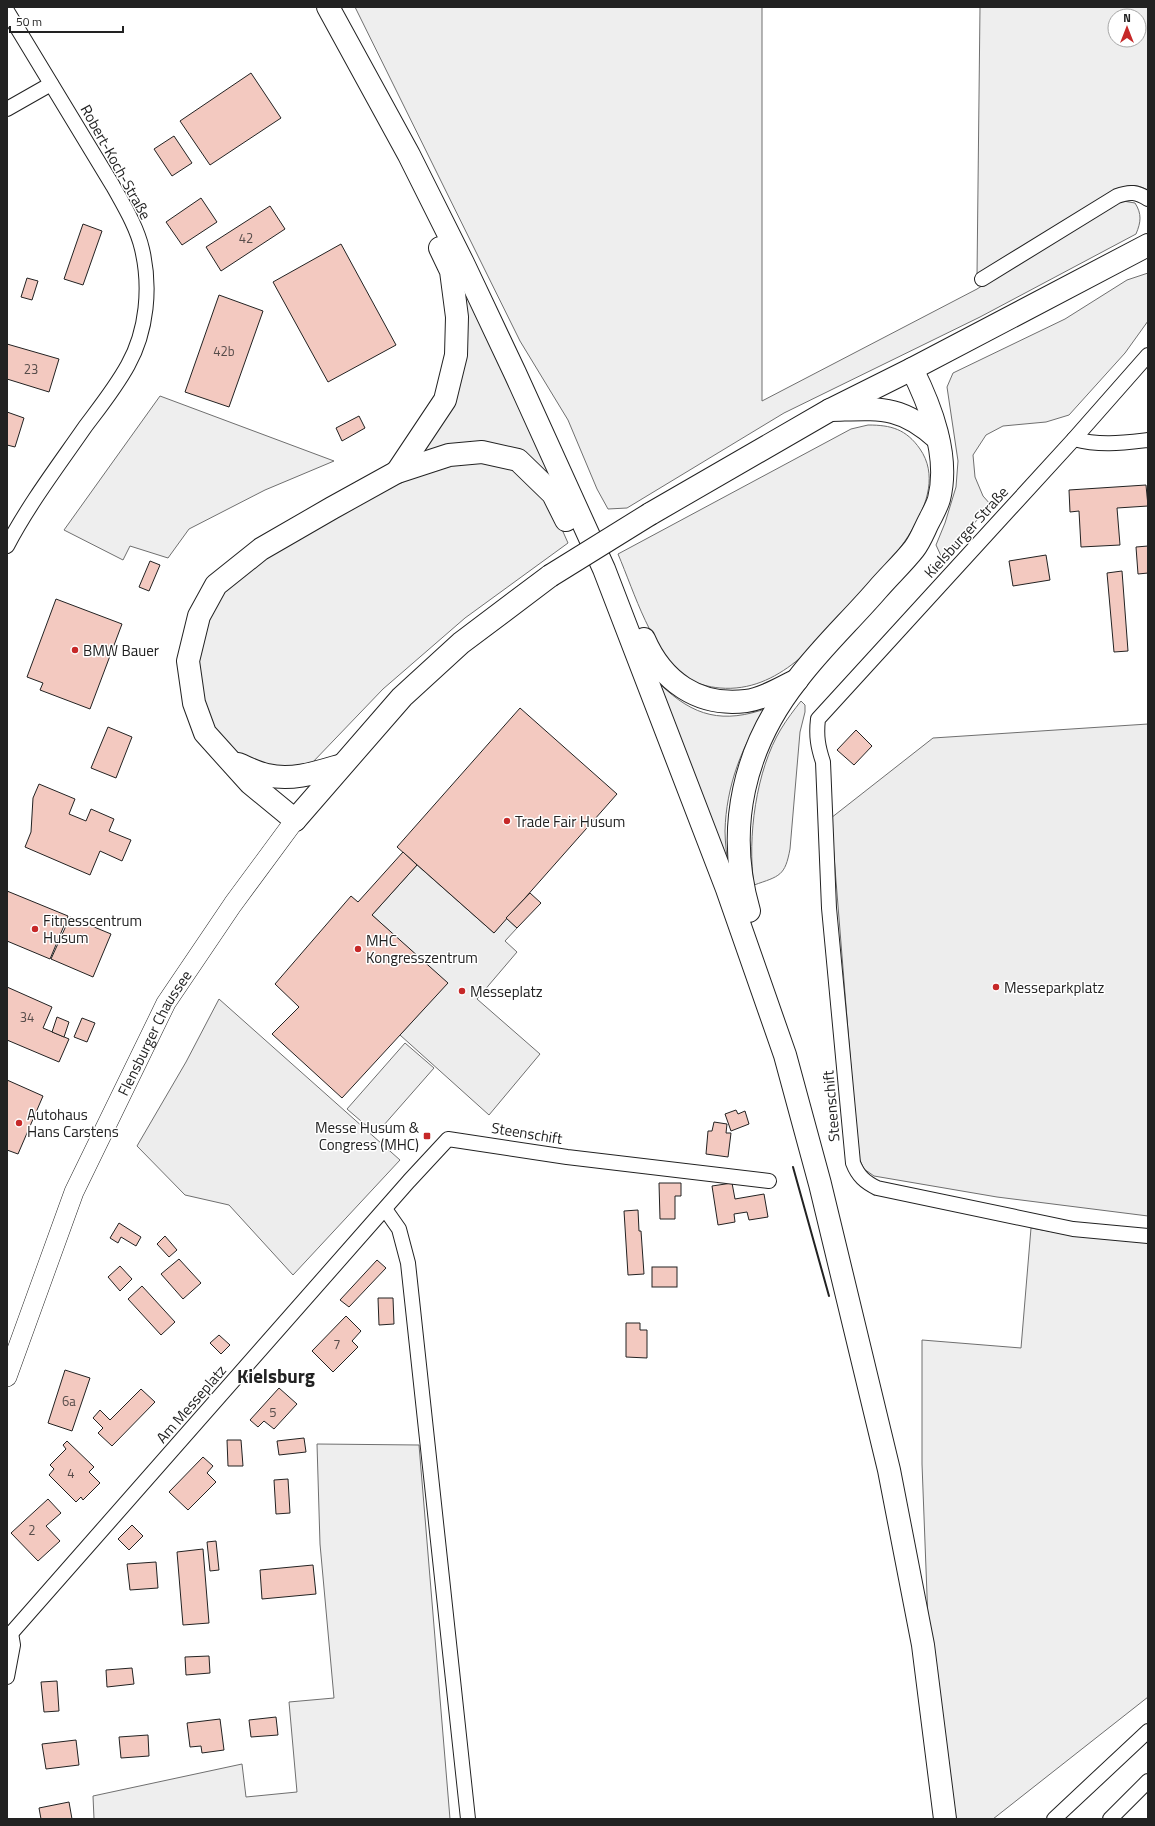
<svg xmlns="http://www.w3.org/2000/svg" width="1155" height="1826" font-family="'Titillium Web',sans-serif">
	<rect width="100%" height="100%" fill="#fff"/>
	<g fill="#eee" stroke="#6f6f6f" fill-rule="evenodd">
		<path d="M355 7H762V401L977 289 1109 206 1123 201 1135 203C1142 214 1141 222 1136 234L980 317 784 413 627 508 608 509 597 489 568 420 520 341Z"/>
		<path d="M980 7H1148V190C1136 184 1129 184 1117 190L977 276ZM1115 16H1139V40H1115Z"/>
		<path d="M457 271 559 492 519 456 407 464 449 401Z"/>
		<path d="M1148 273V321L1125 353 1069 415 1046 422 1003 426 986 435 973 455 975 477 983 496 991 505 942 558 936 545 945 523 956 487 958 461 947 387 953 373 1065 319 1127 280Z"/>
		<path d="M160 396 334 461 265 490 189 529 168 558 130 546 123 560 64 530Z"/>
		<path d="M868 425C891 425 906 429 920 449 954 498 885 568 854 601 819 641 779 693 720 688 709 687 696 684 686 677 651 650 635 594 618 554L851 429Z"/>
		<path d="M482 457 515 466 549 500 568 543 465 618 383 689 311 764 279 770 245 759 212 730 201 700 196 661 206 620 223 589 265 556 398 481 449 461Z"/>
		<path d="M660 684C694 717 723 724 768 708 742 743 726 787 725 831 725 843 727 855 728 868Z"/>
		<path d="M801 701 805 705V712L800 732 790 849C785 876 780 876 754 885 747 838 756 770 781 729 787 719 794 710 801 701Z"/>
		<path d="M405 1043 434 1068 376 1134 347 1109Z"/>
		<path d="M1031 1228 1071 1235 1148 1242V1697L993 1819H956L928 1621 922 1464V1340L1021 1348Z"/>
		<path d="M317 1444 419 1445 450 1819H94L93 1796 242 1764 246 1797 297 1792 289 1702 334 1698 320 1544Z"/>
	</g>
	<g fill="#ededed" stroke="#6f6f6f">
		<path d="M1148 724V1216L997 1197 874 1176 864 1169 858 1156 831 818 933 738Z"/>
		<path d="M417 865 494 933 506 918 517 928 505 941 517 952 477 999 540 1054 489 1115 400 1035 447 983 372 915Z"/>
		<path d="M219 999 400 1160 293 1275 229 1205 185 1195 137 1146 186 1062Z"/>
	</g>
	<g fill="#f3c9c0" stroke="#222">
		<path d="M251 73 281 118 210 165 180 121Z"/>
		<path d="M174 136 192 163 172 176 154 149Z"/>
		<path d="M201 198 217 222 182 245 166 222Z"/>
		<path d="M270 206 285 229 221 271 206 247Z"/>
		<path d="M83 224 102 231 83 285 64 279Z"/>
		<path d="M341 244 396 345 328 382 273 282Z"/>
		<path d="M27 278 38 281 32 300 21 297Z"/>
		<path d="M219 295 263 311 229 407 185 392Z"/>
		<path d="M7 344 59 359 49 392 7 379Z"/>
		<path d="M7 412 24 418 15 447 7 445Z"/>
		<path d="M359 416 365 428 342 441 336 428Z"/>
		<path d="M1146 485 1148 506 1117 508 1120 545 1081 547 1079 511 1070 512 1069 490Z"/>
		<path d="M1148 546V573L1138 574 1136 547Z"/>
		<path d="M1046 555 1050 580 1013 586 1009 561Z"/>
		<path d="M150 561 160 565 149 591 139 587Z"/>
		<path d="M1122 571 1128 651 1114 652 1107 573Z"/>
		<path d="M56 599 122 624 90 709 40 690 43 683 27 677Z"/>
		<path d="M520 708 617 794 494 933 397 847Z"/>
		<path d="M108 727 132 737 116 778 91 768Z"/>
		<path d="M856 730 872 746 854 765 837 750Z"/>
		<path d="M39 784 75 799 69 814 86 821 91 809 114 819 109 831 131 840 122 861 100 851 90 875 25 847 31 832 33 798Z"/>
		<path d="M403 852 417 865 372 915 448 983 342 1098 272 1034 299 1007 275 984 351 896 358 902Z"/>
		<path d="M7 891 68 916 50 959 7 941Z"/>
		<path d="M530 893 541 903 517 928 506 918Z"/>
		<path d="M70 917 111 934 93 977 51 959Z"/>
		<path d="M7 987 52 1007 43 1028 69 1039 59 1062 7 1040Z"/>
		<path d="M57 1017 69 1022 64 1037 52 1032Z"/>
		<path d="M82 1018 95 1023 87 1042 74 1037Z"/>
		<path d="M7 1080 43 1096 18 1154 7 1150Z"/>
		<path d="M736 1110 738 1114 745 1111 749 1124 731 1131 725 1114Z"/>
		<path d="M714 1122 727 1124 726 1133H731L728 1157 706 1154 708 1131H712Z"/>
		<path d="M659 1183H681V1196H675V1219H660Z"/>
		<path d="M732 1183 735 1199 764 1194 768 1217 749 1220 747 1212 734 1214 735 1222 718 1225 712 1186Z"/>
		<path d="M638 1210 639 1231H641L644 1274 628 1275 624 1211Z"/>
		<path d="M119 1223 141 1237 136 1246 121 1237 118 1243 110 1238Z"/>
		<path d="M165 1236 177 1250 169 1257 157 1244Z"/>
		<path d="M179 1259 201 1283 183 1299 161 1274Z"/>
		<path d="M377 1260 386 1268 349 1307 340 1300Z"/>
		<path d="M120 1266 132 1279 120 1291 108 1277Z"/>
		<rect x="652" y="1267" width="25" height="20"/>
		<path d="M142 1286 175 1322 161 1335 128 1299Z"/>
		<path d="M378 1298H393L394 1324 379 1325Z"/>
		<path d="M346 1316 361 1331 352 1341 358 1347 333 1372 312 1351Z"/>
		<path d="M626 1323H640V1330H647V1358L626 1357Z"/>
		<path d="M219 1335 230 1345 221 1354 210 1343Z"/>
		<path d="M65 1370 90 1378 72 1431 48 1423Z"/>
		<path d="M279 1388 297 1404 274 1429 264 1421 258 1427 250 1420Z"/>
		<path d="M141 1389 155 1402 112 1446 98 1433 103 1428 93 1418 100 1410 110 1420Z"/>
		<path d="M304 1438 306 1452 279 1455 277 1441Z"/>
		<path d="M227 1440H241L243 1466H228Z"/>
		<path d="M67 1441 94 1467 89 1472 100 1483 83 1500 81 1497 76 1502 49 1475 54 1469 50 1465 66 1449 63 1445Z"/>
		<path d="M203 1457 213 1466 207 1473 216 1482 188 1510 169 1492Z"/>
		<path d="M288 1479 290 1513 276 1514 274 1480Z"/>
		<path d="M48 1499 61 1513 46 1526 60 1541 38 1561 11 1533Z"/>
		<path d="M132 1525 143 1536 129 1550 118 1539Z"/>
		<path d="M216 1541 219 1570 210 1571 207 1542Z"/>
		<path d="M203 1549 209 1623 183 1625 177 1552Z"/>
		<path d="M156 1562 158 1588 130 1590 127 1564Z"/>
		<path d="M313 1565 316 1594 262 1599 260 1570Z"/>
		<path d="M209 1656 210 1673 186 1675 185 1657Z"/>
		<path d="M132 1668 134 1684 107 1687 106 1670Z"/>
		<path d="M57 1681 59 1711 44 1712 41 1682Z"/>
		<path d="M276 1717 278 1735 251 1737 249 1720Z"/>
		<path d="M220 1719 224 1750 202 1753 201 1746 190 1747 187 1723Z"/>
		<path d="M148 1735 149 1756 121 1758 119 1737Z"/>
		<path d="M76 1740 79 1765 46 1769 42 1744Z"/>
		<path d="M69 1802 72 1819H41L39 1808Z"/>
	</g>
	<g fill="none" stroke-linecap="round" stroke-linejoin="round">
		<g stroke="#222" stroke-width="16">
			<g id="street">
				<path d="M7 11 113 186C124 206 137 227 142 249 151 287 147 331 128 365 116 387 100 407 85 427 58 466 29 504 7 546"/>
				<path d="M7 109 51 84"/>
				<path d="M982 279 1117 196C1130 191 1137 192 1148 199"/>
				<path d="M1148 355 1074 439 818 719C816 736 818 747 823 762L829 908 853 1163C858 1176 865 1182 877 1188L1073 1229 1148 1236"/>
				<path d="M1074 439C1100 446 1122 443 1148 440"/>
				<path d="M385 1209 399 1229 408 1263 468 1819"/>
				<path d="M7 1638 409 1181 448 1139 567 1157 769 1181"/>
				<path d="M7 1677 13 1645 11 1633"/>
				<path d="M1054 1819 1148 1731"/>
				<path d="M1110 1819 1148 1781"/>
			</g>
		</g>
		<g stroke="#222" stroke-width="20">
			<g id="secondary">
				<path id="s1" d="M7 1377 74 1192 166 1003 233 904 295 820"/>
			</g>
		</g>
		<g stroke="#222" stroke-width="24">
			<g id="primary">
				<path d="M650 514 830 410 912 369 1148 245"/>
				<path d="M295 820 402 697 461 643 550 576"/>
			</g>
		</g>
		<g stroke="#222" stroke-width="24">
			<g id="highway">
				<path d="M328 7 409 155 463 263 515 373 604 569 727 889 785 1055 820 1184 889 1470 923 1645 945 1819"/>
				<path d="M830 410C878 409 900 404 938 439"/>
				<path d="M397 472 445 400 456 355 457 317 451 271 440 248"/>
				<path d="M644 639C662 681 698 707 746 701 763 699 781 688 797 680"/>
				<path d="M238 764C248 768 257 773 267 775 293 781 318 772 342 765"/>
				<path d="M295 820 250 783 205 733 194 703 188 661 199 616 216 585 261 549 332 508 397 472 449 455 482 452 518 460 553 494 566 520"/>
				<path d="M749 911C725 828 744 747 797 680 821 648 851 620 877 590 889 576 903 563 914 549 921 540 925 528 930 519 933 513 937 506 939 499 950 456 931 407 912 369"/>
			</g>
		</g>
		<use href="#street" stroke="#fff" stroke-width="14"/>
		<use href="#secondary" stroke="#fff" stroke-width="19"/>
		<use href="#primary" stroke="#fff" stroke-width="22"/>
		<use href="#highway" stroke="#fff" stroke-width="22"/>
		<g stroke="#222" stroke-width="24" stroke-linecap="butt">
			<path id="primary-bridge" d="M550 576 650 514"/>
		</g>
		<use href="#primary-bridge" stroke="#fff" stroke-width="22"/>
		<path stroke="#222" stroke-width="2" d="M793 1167 829 1296"/>
	</g>
	<g fill="#c62828" stroke="#fff" stroke-width="1.5">
		<circle cx="75" cy="650" r="4"/>
		<circle cx="507" cy="821" r="4"/>
		<circle cx="35" cy="929" r="4"/>
		<circle cx="358" cy="949" r="4"/>
		<circle cx="996" cy="987" r="4"/>
		<circle cx="462" cy="991" r="4"/>
		<circle cx="19" cy="1123" r="4"/>
		<rect x="423" y="1132" width="8" height="8" rx="2"/>
	</g>
	<g text-anchor="middle" dominant-baseline="central" stroke-width="3" stroke-linejoin="round" paint-order="stroke">
		<g font-size="13" fill="#564c4a">
			<text x="246" y="238">42</text>
			<text x="224" y="351">42b</text>
			<text x="31" y="369">23</text>
			<text x="27" y="1017">34</text>
			<text x="337" y="1344">7</text>
			<text x="69" y="1401">6a</text>
			<text x="273" y="1412">5</text>
			<text x="71" y="1473">4</text>
			<text x="32" y="1530">2</text>
		</g>
		<g font-size="15" fill="#222" stroke="#fff">
			<text transform="translate(116 162) rotate(61)">Robert-Koch-Straße</text>
			<text transform="translate(966 532) rotate(-48)">Kielsburger Straße</text>
			<text stroke="none"><textPath href="#s1" startOffset="375">Flensburger Chaussee</textPath></text>
			<text transform="translate(831 1106) rotate(-95)">Steenschift</text>
			<text transform="translate(527 1133) rotate(9)">Steenschift</text>
			<text transform="translate(191 1404) rotate(-49)">Am Messeplatz</text>
		</g>
		<g font-size="15" fill="#222" stroke="#fff" text-anchor="start">
			<text x="83" y="650">BMW Bauer</text>
			<text x="515" y="821">Trade Fair Husum</text>
			<text x="43" y="920">Fitnesscentrum<tspan x="43" dy="17">Husum</tspan></text>
			<text x="366" y="940">MHC<tspan x="366" dy="17">Kongresszentrum</tspan></text>
			<text x="1004" y="987">Messeparkplatz</text>
			<text x="470" y="991">Messeplatz</text>
			<text x="27" y="1114">Autohaus<tspan x="27" dy="17">Hans Carstens</tspan></text>
			<text x="419" y="1127" text-anchor="end">Messe Husum &amp;<tspan x="419" dy="17">Congress (MHC)</tspan></text>
		</g>
		<g font-size="19" font-weight="bold" fill="#222" stroke="#fff">
			<text x="276" y="1375">Kielsburg</text>
		</g>
	</g>
	<rect width="1155" height="1826" fill="none" stroke="#222222" stroke-width="16"/>
	<g transform="translate(1127 28)"><circle r="19" fill="#ffffff" stroke="#a7a7a7"/>
	<path d="M0-3L7 15L0 10L-7 15Z" fill="#c62828"/>
	<text y="-6" font-size="11" font-weight="bold" text-anchor="middle" fill="#222222">N</text>
	</g>
	<path d="M10 26v6h113v-6" fill="none" stroke="#222222" stroke-width="2"/>
	<text x="16" y="26" font-size="12" fill="#222222" stroke="#ffffff" stroke-width="3" paint-order="stroke">50 m</text>
</svg>
